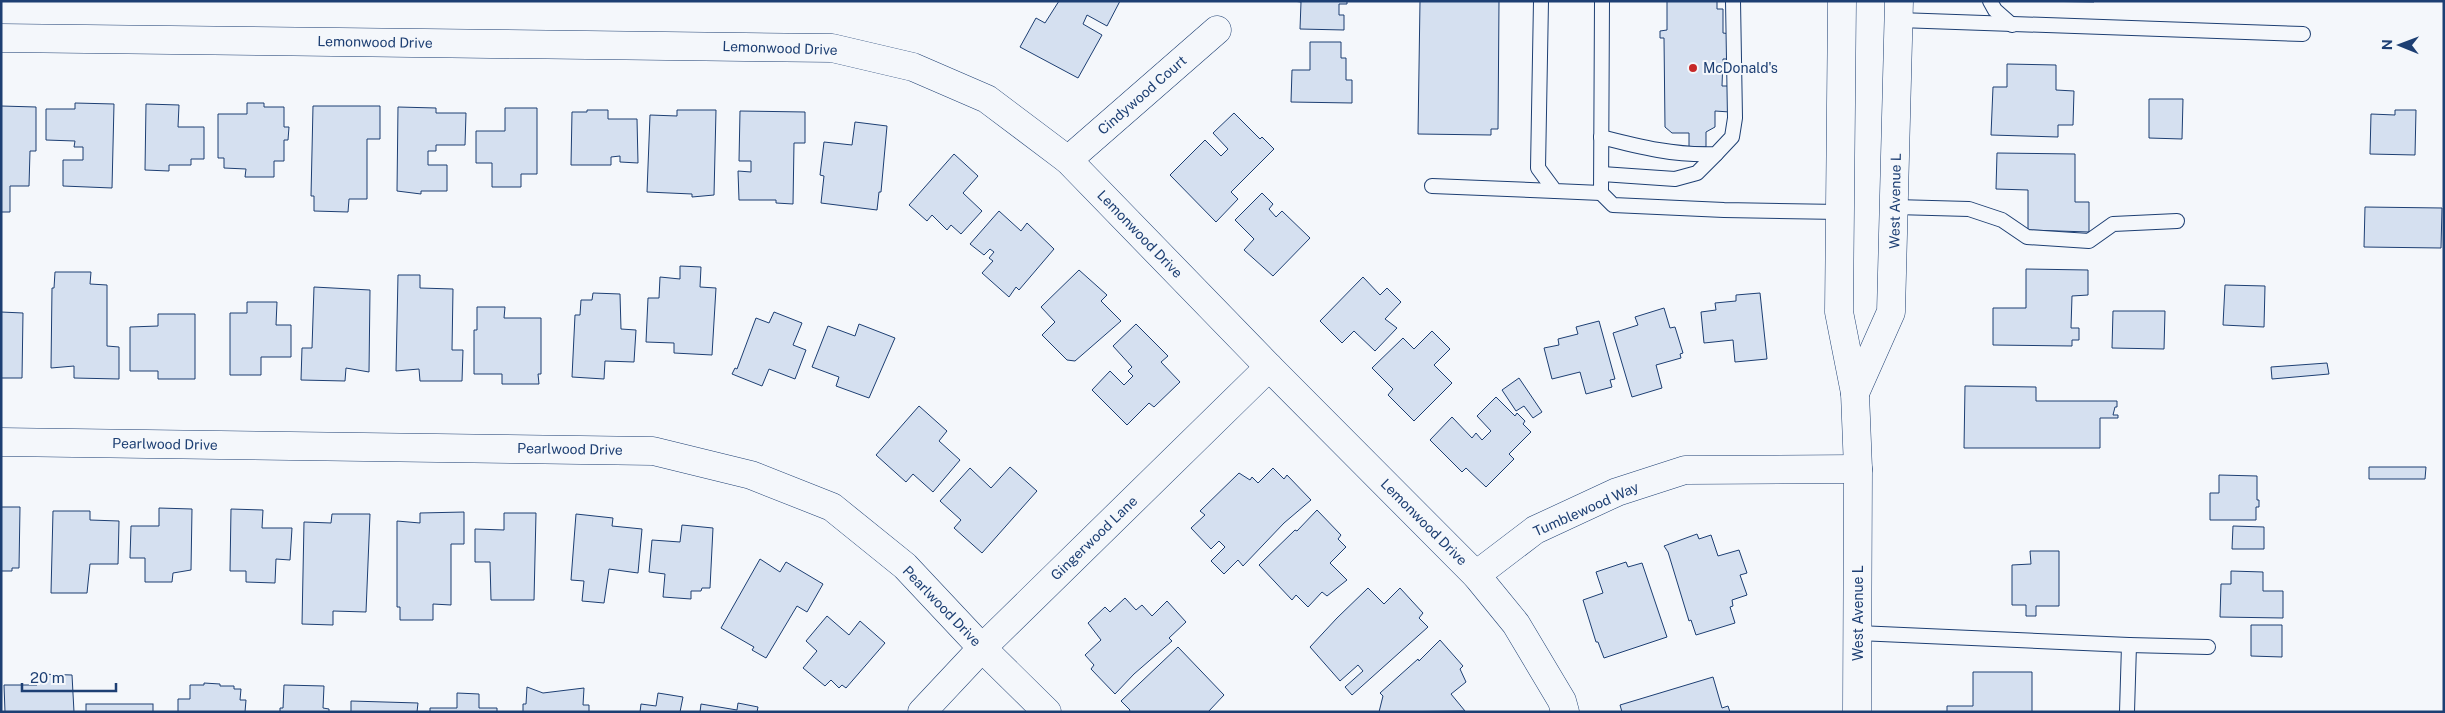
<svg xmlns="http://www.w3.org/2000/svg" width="2445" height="713" font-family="'Public Sans',sans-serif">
	<rect width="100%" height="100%" fill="#f4f7fb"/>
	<g fill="#d5e0f0" stroke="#1d3f73">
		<path d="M1059 1H1120L1107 26 1087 15 1083 24 1102 35 1078 78 1020 47 1036 18 1045 23Z"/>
		<path d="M1347 1V4H1339V15H1344V30L1300 29 1301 2 1293 1Z"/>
		<path d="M1420 1H1499L1498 129H1491V135L1418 134Z"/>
		<path d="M1667 1H1717V9H1723V33L1731 34V59H1723L1722 86H1730V112L1715 111V127L1706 132V147H1689V133H1672L1665 127 1664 38H1660V31L1667 30Z"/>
		<path d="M2033 1H2094V2Z"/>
		<path d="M1310 42H1341V58H1346V80H1352V103L1291 102 1292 70H1310Z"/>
		<path d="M2007 64 2056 65V90L2074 91 2073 125H2058V137L1991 135 1993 87H2007Z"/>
		<path d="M2149 99H2183L2182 139 2149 138Z"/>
		<path d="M75 103 114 104 112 188 63 186V160H83V147H74L75 141 46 140V109H75Z"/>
		<path d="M247 103H264V107H284V127H289L288 140H284V161H274V177H245L246 169 224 168V158H218V114H247Z"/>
		<path d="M146 104 179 105 178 127H204V159H191V165H169V171L145 170Z"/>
		<path d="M1 106 36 107V151H30L29 186H10V212H1Z"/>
		<path d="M313 106H380V139H367V199H349L348 212 314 211V196H311Z"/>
		<path d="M398 107 436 108V113H466L465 145H436V151H428V165H447V191H421V194L397 191Z"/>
		<path d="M505 108H537V174H521V187H492V163H476V131H505Z"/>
		<path d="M587 110H608V119H637L638 163 620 162V156L611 157V165H571L572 112H587Z"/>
		<path d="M677 110H716L714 195 692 197V194L647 192 650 115 677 116Z"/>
		<path d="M2395 110H2416L2415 155 2370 154 2371 114 2395 115Z"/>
		<path d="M740 111 805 112V143H794L793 204 776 203V200H739L738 171 751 172V161H739Z"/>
		<path d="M1234 113 1260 139 1262 137 1274 149 1231 192 1238 199 1216 222 1170 175 1205 140 1221 156 1228 149 1213 133Z"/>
		<path d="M855 122 887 126 881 192H879L877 210 821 203 824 176 820 175 824 142 852 145Z"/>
		<path d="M1997 153 2075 154V202H2089V232L2028 230V190L1996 189Z"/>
		<path d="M954 154 978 176 963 193 982 211 961 234 951 225 947 230 932 215 927 221 909 205Z"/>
		<path d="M1262 193 1273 204 1269 209 1276 217 1282 211 1310 238 1273 276 1244 250 1254 239 1235 220Z"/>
		<path d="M2365 207 2442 208 2441 248 2364 247Z"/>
		<path d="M999 211 1021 231 1027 223 1054 249 1019 290 1016 287 1009 297 982 273 993 261 989 258 994 252 990 249 984 255 970 244Z"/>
		<path d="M680 266 701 267 700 287 716 288 712 355 674 353V343L646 342 648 298H659L660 277 680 279Z"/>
		<path d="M2026 269 2088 270V295L2072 296 2071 328H2079V340H2072V346L1993 345V308H2026Z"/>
		<path d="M1079 270 1107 295 1101 301 1121 321 1075 361 1067 360 1042 335 1055 322 1041 307Z"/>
		<path d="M55 272H91L90 284 107 285V346L119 347V379L74 378V366L51 368 52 288H54Z"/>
		<path d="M398 275H420V288L453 289 452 350H463L462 381H420L419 369 396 371Z"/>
		<path d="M1363 277 1380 295 1387 288 1401 302 1385 319 1397 328 1375 351 1354 331 1342 343 1320 321Z"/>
		<path d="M2225 285 2265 286 2264 327 2223 325Z"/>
		<path d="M314 287 370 290 369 372 346 368 345 381 301 380 302 348H312Z"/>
		<path d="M593 293 620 294 621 329 636 330 634 362 605 361 604 379 572 377 575 315H580L581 300H592Z"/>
		<path d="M1760 293 1767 359 1735 362 1733 340 1704 343 1701 312 1716 310 1715 303 1736 301V295Z"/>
		<path d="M247 302H277L276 325H291V357H261V375H230V313H247Z"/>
		<path d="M477 307H505L504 318H541V374H538L539 384H502V374H474V330H477Z"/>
		<path d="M1664 308 1670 328 1675 327 1683 353 1680 354 1681 358 1656 365 1662 388 1632 397 1613 333 1638 325 1635 317Z"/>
		<path d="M2113 311H2165L2164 349 2112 348Z"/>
		<path d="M1 312 23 313 22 378H1Z"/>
		<path d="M774 312 802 323 793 345 806 350 795 379 769 369 762 386 732 374 735 368 737 369 756 318 769 323Z"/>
		<path d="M158 314H195V379H158V371H130V327L158 326Z"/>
		<path d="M1599 321 1615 379 1610 380 1612 387 1586 394 1580 372 1552 379 1544 348 1559 345 1558 339 1578 334 1576 327Z"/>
		<path d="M859 324 895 338 869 398 836 386 839 377 812 367 828 326 855 336Z"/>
		<path d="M1136 324 1168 356 1161 362 1180 382 1154 407 1149 403 1127 425 1092 390 1110 371 1124 385 1133 376 1128 371 1132 367 1113 346Z"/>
		<path d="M1432 331 1450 349 1434 365 1452 383 1414 421 1388 395 1393 389 1372 368 1403 338 1414 349Z"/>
		<path d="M2327 363 2329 374 2272 379 2271 367Z"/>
		<path d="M1519 378 1542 412 1533 418 1524 406 1516 411 1502 390Z"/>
		<path d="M1965 386 2036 387V401H2117V407H2115L2113 415H2118V418H2100V448H1964Z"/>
		<path d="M1496 397 1515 416 1517 413 1525 421 1523 424 1531 432 1509 454 1514 459 1486 487 1466 468 1462 472 1430 440 1452 417 1472 438 1476 433 1482 440 1491 431 1477 416Z"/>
		<path d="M919 406 947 431 939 441 960 460 933 492 913 474 906 482 876 455Z"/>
		<path d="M1010 467 1037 491 982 553 954 528 961 520 940 501 970 468 991 488Z"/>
		<path d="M2369 467H2426L2425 479H2369Z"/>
		<path d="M1273 468 1284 479 1287 475 1311 500 1284 523 1243 566 1238 560 1224 574 1211 561 1225 547 1219 541 1211 549 1191 528 1205 515 1200 511 1239 473 1250 480 1252 477 1258 483Z"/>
		<path d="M2219 475 2257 476V500H2259V507H2256V520H2210V493H2219Z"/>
		<path d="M1 507H20L19 568H12V571H1Z"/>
		<path d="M159 508 192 509 191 570 173 573 172 582H145V558H130L131 526H159Z"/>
		<path d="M231 509 263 510 262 528H292L290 560 276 559 275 583 246 582V571H230Z"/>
		<path d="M1317 510 1341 535 1338 539 1346 547 1330 563 1347 580 1327 596 1322 592 1308 607 1296 595 1292 600 1259 565 1295 530 1297 531Z"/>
		<path d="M53 511H90V520L119 521 118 564H90L87 593H51Z"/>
		<path d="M464 512V544H451V605L433 604V620H400V607H397V521L420 523V513Z"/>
		<path d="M504 513H536L534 600H491L490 562H475V529L504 530Z"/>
		<path d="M332 514H370L366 612 333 611V625L302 624 304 522 331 523Z"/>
		<path d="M576 514 613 518 612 526 642 529 638 573 609 569 604 603 582 601 584 581 571 580Z"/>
		<path d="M682 525 713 528 710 588H702L701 591H691V599L663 597 665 574 649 572 652 540 680 542Z"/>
		<path d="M2233 526 2264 527V549H2232Z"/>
		<path d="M1697 534 1699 539 1711 535 1718 556 1739 550 1747 573 1740 575 1747 595 1732 600 1733 606 1730 607 1735 623 1696 635 1691 620 1689 621 1668 552 1664 546Z"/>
		<path d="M2030 551H2059V606H2036V616H2026V605H2012V565L2031 564Z"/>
		<path d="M760 559 780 572 786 562 823 584 807 612 797 606 766 658 752 650 754 647 721 628Z"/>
		<path d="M1626 562 1628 567 1642 563 1667 637 1604 658 1598 642H1596L1583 600 1603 593 1596 572Z"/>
		<path d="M2231 571 2263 572V591H2283V618L2220 617 2221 584H2231Z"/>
		<path d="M1368 588 1384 604 1400 588 1423 613 1419 618 1428 627 1352 695 1345 687 1363 671 1358 665 1340 681 1310 647 1337 618Z"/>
		<path d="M1125 598 1136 610 1142 605 1152 616 1167 601 1186 622 1169 638 1172 641 1134 674 1115 694 1091 669 1094 665 1085 655 1101 640 1088 623 1105 607 1110 612Z"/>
		<path d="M827 616 849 635 860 621 885 643 846 688 842 685 839 688 831 680 825 686 803 668 817 651 806 641Z"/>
		<path d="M2251 625H2282V657L2251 656Z"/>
		<path d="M1440 640 1463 666 1460 669 1466 682 1451 694 1465 711 1379 712 1383 696 1380 693 1418 659 1419 661Z"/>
		<path d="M1178 647 1224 695 1208 712H1129L1130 710 1121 701Z"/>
		<path d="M1973 672H2032V712H1947V706H1973Z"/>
		<path d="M37 674 72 675 74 712H5L4 685H37Z"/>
		<path d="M1713 677 1722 708 1728 706 1730 712H1622L1620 705Z"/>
		<path d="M204 683 220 684V686H234V689H241L240 700H246L245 712H178V699H190V685H204Z"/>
		<path d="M284 685 324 686 323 708 329 709V712H280V708H283Z"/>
		<path d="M527 687 543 693 584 688 583 705H589V712H523V704H526Z"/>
		<path d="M457 693 479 694V708H497V712H430V708H457Z"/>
		<path d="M658 693 683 697 680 712H637H640L641 704 656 706Z"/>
		<path d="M351 701 418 703 417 712H351Z"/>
		<path d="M738 703 758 707 757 712H700L701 704 737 710Z"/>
		<rect x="86" y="704" width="67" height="8"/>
	</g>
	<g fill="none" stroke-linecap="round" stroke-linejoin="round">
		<g stroke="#1d3f73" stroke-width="16">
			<g id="lane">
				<path d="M1541 1 1538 168 1555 191 1601 193"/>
				<path d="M1602 1 1601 193 1613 205 1724 210 1840 212"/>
				<path d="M1990 1 1995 10 2012 25"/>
				<path d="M1899 20 2303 34"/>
				<path d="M1601 137C1640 147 1676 156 1716 154L1732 137 1735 118 1733 1"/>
				<path d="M1602 174 1675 179 1697 173 1716 154"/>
				<path d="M1432 186 1555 191"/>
				<path d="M1895 207 1969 209 2002 220 2027 237 2089 241 2113 224 2177 221"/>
				<path d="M1858 633 2129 645 2127 712"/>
				<path d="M2129 645 2208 647"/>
			</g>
		</g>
		<g stroke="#1d3f73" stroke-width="29">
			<g id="street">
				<path d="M1 38 832 48 913 67 987 99 1068 160 1269 367 1476 575 1516 624 1562 701 1565 712"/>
				<path d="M1068 160 1217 30"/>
				<path d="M1 442 653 451 751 475 832 507 905 566 982 648 1047 712"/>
				<path d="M1476 575 1535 530 1617 492 1685 470 1858 469"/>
				<path d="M922 712 982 648 1269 367"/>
			</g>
		</g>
		<g stroke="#1d3f73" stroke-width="29">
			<g id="primary">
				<path d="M1842 1 1839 312 1855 393 1858 469 1857 712"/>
				<path d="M1855 393 1891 312 1899 1"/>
			</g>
		</g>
		<use href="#lane" stroke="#f4f7fb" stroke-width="14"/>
		<use href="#street" stroke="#f4f7fb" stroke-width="28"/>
		<use href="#primary" stroke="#f4f7fb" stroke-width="28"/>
	</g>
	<circle fill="#c62828" stroke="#f4f7fb" stroke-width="2" cx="1693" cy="68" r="5"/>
	<g text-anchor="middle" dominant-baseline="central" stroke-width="4" stroke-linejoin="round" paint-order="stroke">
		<g font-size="14" fill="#1d3f73" stroke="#f4f7fb">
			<text transform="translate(375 42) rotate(1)">Lemonwood Drive</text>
			<text transform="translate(780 48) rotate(2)">Lemonwood Drive</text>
			<text transform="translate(1142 95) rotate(-41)">Cindywood Court</text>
			<text transform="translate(1895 201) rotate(-89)">West Avenue L</text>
			<text transform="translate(1140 234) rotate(46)">Lemonwood Drive</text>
			<text transform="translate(165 444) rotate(1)">Pearlwood Drive</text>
			<text transform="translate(570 449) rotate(1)">Pearlwood Drive</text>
			<text transform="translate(1586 509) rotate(-24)">Tumblewood Way</text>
			<text transform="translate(1424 522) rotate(45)">Lemonwood Drive</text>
			<text transform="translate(1094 538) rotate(-44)">Gingerwood Lane</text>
			<text transform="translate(942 606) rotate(46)">Pearlwood Drive</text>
			<text transform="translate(1858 613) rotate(-90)">West Avenue L</text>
		</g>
		<g font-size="14" fill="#1d3f73" stroke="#f4f7fb" text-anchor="start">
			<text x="1703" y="68">McDonald's</text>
		</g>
	</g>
	<rect width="2445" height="713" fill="none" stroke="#1d3f73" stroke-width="5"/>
	<g transform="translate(2400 45) rotate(271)" stroke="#f4f7fb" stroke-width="4" paint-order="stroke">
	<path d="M0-4L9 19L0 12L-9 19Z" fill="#1d3f73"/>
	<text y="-8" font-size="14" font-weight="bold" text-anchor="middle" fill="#1d3f73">N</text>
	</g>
	<path d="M22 683v8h94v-8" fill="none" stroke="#1d3f73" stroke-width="2.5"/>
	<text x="30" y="683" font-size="15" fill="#1d3f73" stroke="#f4f7fb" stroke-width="4" paint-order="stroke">20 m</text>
</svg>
